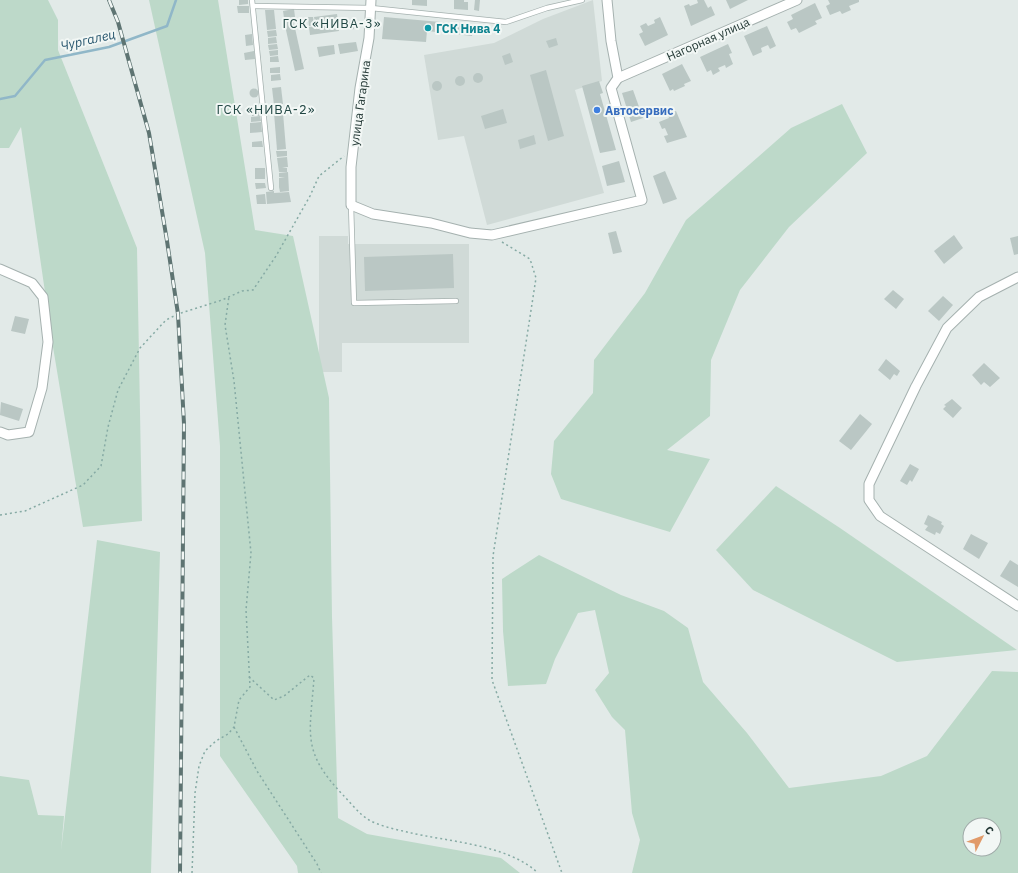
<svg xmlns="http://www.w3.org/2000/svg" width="1018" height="873" font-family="'IBM Plex Sans',sans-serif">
	<rect width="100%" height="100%" fill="#e2eae8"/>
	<g fill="#d0dad7">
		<path d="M593 0 602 81 575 90 604 193 487 225 464 136 438 140 424 55 494 43 543 19Z"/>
		<path d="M319 236H348V244H469V343H342V372H319Z"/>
	</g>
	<g fill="#bdd9c9" fill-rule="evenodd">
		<path d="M0 0H48L58 20V50L137 248 142 521 83 527 53 347 21 127 9 148H0Z"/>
		<path d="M149 0H218L255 230 293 236 329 398 332 617 338 818 367 834 501 858 520 873H298L297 866 220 756V446L205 253Z"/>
		<path d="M842 104 867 153 789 227 740 290 711 360 710 416 667 450 710 459 670 532 561 499 551 474 554 441 593 393 594 360 645 293 686 220 791 128Z"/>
		<path d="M776 486 840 528 1017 650 897 662 753 590 716 550Z"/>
		<path d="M97 540 160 552 151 873H0V776L29 780 38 815 64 816 61 851Z"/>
		<path d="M539 555 621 595 664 611 688 628 703 682 747 733 789 788 881 776 927 756 992 671 1018 672V873H632L640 840 632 813 625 730 612 717 595 690 609 673 595 610 578 613 555 659 546 684 508 686 503 631 502 579ZM970 825H994V849H970Z"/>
	</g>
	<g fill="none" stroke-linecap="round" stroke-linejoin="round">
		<path stroke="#90b7c8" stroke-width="2.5" d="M0 99 15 96 45 60 109 47 167 26 176 0"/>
	</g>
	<g fill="#bac7c4">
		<path d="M239 0H248V4L239 5Z"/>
		<path d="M412 0H427V6L412 5Z"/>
		<path d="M454 0H464V2H468V10L454 9Z"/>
		<path d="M475 0H480L479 11 474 10Z"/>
		<path d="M697 0H704L708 8 711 6 715 15 691 26 684 6 689 4 690 6 698 3Z"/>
		<path d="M726 0H748L730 9Z"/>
		<path d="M828 0H859V2L849 6 851 10 842 14 840 11 830 15 826 6 830 4Z"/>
		<path d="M815 3 822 18 815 21 817 24 799 33 796 28 791 30 787 22 793 19 791 15Z"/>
		<path d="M237 6H249V13H238Z"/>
		<path d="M294 9 295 17 284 18 283 11Z"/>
		<path d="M265 10H274L276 29 267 30Z"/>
		<path d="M337 14 338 22 333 23H338L339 31 310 35 309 27 316 26 314 17Z"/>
		<path d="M308 17H313L314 25 309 26Z"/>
		<path d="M384 17 474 25 472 36 427 31 426 42 382 39Z"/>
		<path d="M660 17 668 35 645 46 639 34 643 32 640 26 646 23 648 26 655 23 654 20Z"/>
		<path d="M293 19 304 69 295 71 284 21Z"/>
		<path d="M352 21 354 29 349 30 347 22Z"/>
		<path d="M767 26 776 46 770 49 768 45 761 48 762 52 753 56 744 36Z"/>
		<path d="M276 30 277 36 268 37 267 31Z"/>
		<path d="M252 34 253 45 246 46 245 35Z"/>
		<path d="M276 37 277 43 268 44V38Z"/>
		<path d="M556 38 558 45 549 48 546 41Z"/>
		<path d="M356 42 358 51 340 54 338 44Z"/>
		<path d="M277 44 278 49 269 50 268 45Z"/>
		<path d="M728 44 732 53 729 54 733 64 726 68 725 65 718 68 720 71 713 75 711 70 707 72 700 57Z"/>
		<path d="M334 45 335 54 319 57 317 47Z"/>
		<path d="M278 50V55L270 56 269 51Z"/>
		<path d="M254 51 255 59 245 60 244 53Z"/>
		<path d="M510 53 513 62 505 65 502 56Z"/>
		<path d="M278 56 279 62H270V57Z"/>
		<path d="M682 64 691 81 684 84 685 86 674 91 673 89 670 91 662 74Z"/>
		<path d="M280 67V73H270V68Z"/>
		<path d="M546 70 564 136 548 141 530 75Z"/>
		<circle cx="478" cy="78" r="5"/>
		<path d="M280 74 281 80 271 81V75Z"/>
		<circle cx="460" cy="81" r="5"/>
		<circle cx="437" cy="86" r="5"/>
		<path d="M599 81 603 93 600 94 616 150 600 153 582 86Z"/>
		<path d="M281 87 283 104 274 105 272 88Z"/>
		<circle cx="254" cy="93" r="4.5"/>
		<path d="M633 90 643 118 631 122 622 93Z"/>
		<path d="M252 108H259L260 116H252V112H258H252Z"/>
		<path d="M503 109 507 123 485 129 481 116Z"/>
		<path d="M676 111 687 137 667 143 664 136 668 135 665 128 662 129 659 122 669 118 668 115Z"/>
		<path d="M274 113H283L286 149 277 150Z"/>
		<path d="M260 116 261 121 251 122V117Z"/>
		<path d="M261 122 262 132 250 133V123Z"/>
		<path d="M534 135 536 144 520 149 518 140Z"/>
		<path d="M262 141 263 147H252V142Z"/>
		<path d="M276 151H287V156L277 157Z"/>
		<path d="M287 157 288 167H282L287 168V172H279L277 158Z"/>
		<path d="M619 161 625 182 607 186 602 166Z"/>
		<rect x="255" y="168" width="10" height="11"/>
		<path d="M665 171 677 199 663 204 653 176Z"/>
		<path d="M288 172 289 191 280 192 279 187H285H279V178H285L279 177V173Z"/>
		<path d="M255 183H265L266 188 256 189Z"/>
		<path d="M274 191V193L289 192 291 202 267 204 266 192Z"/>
		<path d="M265 194 266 204H257L256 195Z"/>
		<path d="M616 231 622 252 613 254 608 233Z"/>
		<path d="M954 235 963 248 944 264 934 251Z"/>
		<path d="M1018 236V254L1014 255 1010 238Z"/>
		<path d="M453 254 454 288 365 291 364 257Z"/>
		<path d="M893 290 904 299 896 309 884 299Z"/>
		<path d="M943 296 953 305 939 321 928 311Z"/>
		<path d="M15 316 29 319 25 334 11 331Z"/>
		<path d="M886 359 900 371 897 376 894 374 890 380 878 370Z"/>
		<path d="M984 363 1000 378 990 387 984 382 981 385 972 375Z"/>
		<path d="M952 399 962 408 953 418 943 409 946 406 944 405Z"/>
		<path d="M1 402 23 409 19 421 0 415Z"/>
		<path d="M860 414 872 424 851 450 839 441Z"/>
		<path d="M910 464 919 469 912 482 910 480 907 485 900 481Z"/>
		<path d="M928 515 942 522 941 524 944 526 940 534 936 532 935 535 925 530 928 526 924 524Z"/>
		<path d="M971 534 988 543 979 559 963 549Z"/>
		<path d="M1010 560 1018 565V587L1000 576Z"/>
	</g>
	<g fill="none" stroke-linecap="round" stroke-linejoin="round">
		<g stroke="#a5b1af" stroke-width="6">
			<g id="service">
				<path d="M252 0 271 188"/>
				<path d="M253 6 371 8 506 22 547 8 582 0"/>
				<path d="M351 205 354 303 456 301"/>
			</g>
		</g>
		<g stroke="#a5b1af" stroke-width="11">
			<g id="minor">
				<path d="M371 0 369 38 360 88 351 167V205L373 214 431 223 470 233 492 235 642 200 611 88 618 78 611 41 607 0"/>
				<path d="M618 78 797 0"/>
				<path d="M0 269 32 283 43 297 48 342 42 388 29 432 8 435 0 432"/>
				<path d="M1018 277 979 297 947 328 916 386 869 484V500L880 516 1018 606"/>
			</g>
		</g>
		<g stroke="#86aaa4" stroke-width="1.5" stroke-dasharray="2 3" stroke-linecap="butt">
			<path d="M502 242 530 259 536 278 493 556 492 680 562 873"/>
			<path d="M0 515 25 511 83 485 101 466 108 427 118 390 140 348 166 320 178 314 222 300 242 291 253 290 276 256 310 196 319 176 344 156"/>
			<path d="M249 677 274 700 284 696 310 675 314 678C310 734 301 751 343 795 351 803 359 814 369 820 380 826 394 829 407 832 448 842 507 844 538 873"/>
			<path d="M234 727 257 771 317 864 321 873"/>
			<path d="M192 873 195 793 199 766 205 751 216 741 228 734 234 727 239 700 250 687 246 610 251 553 234 381 225 325 229 296"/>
		</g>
		<use href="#service" stroke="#fff" stroke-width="4.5"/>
		<use href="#minor" stroke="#fff" stroke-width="9"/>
		<g stroke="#5e7472" stroke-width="4">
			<path id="rail" d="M109 0 118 22 149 133 167 241 178 314 184 424 180 873"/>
		</g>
		<use href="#rail" stroke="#f2f7f5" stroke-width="2.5" stroke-dasharray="8" stroke-linecap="butt"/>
	</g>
	<circle fill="#0f9aa8" stroke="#f2f7f5" stroke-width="1.5" cx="428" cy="28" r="4"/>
	<circle fill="#3f7fe0" stroke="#f2f7f5" stroke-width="1.5" cx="597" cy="110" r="4"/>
	<g text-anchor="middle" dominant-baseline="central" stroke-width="4" stroke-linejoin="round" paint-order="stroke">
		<g font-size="12" font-weight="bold" fill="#0d838f" stroke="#f2f7f5" text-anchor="start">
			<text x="436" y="28">ГСК Нива 4</text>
		</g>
		<g font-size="12" fill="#243936" stroke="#f2f7f5">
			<text transform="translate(708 39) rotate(-24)">Нагорная улица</text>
			<text transform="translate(360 103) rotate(-82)">улица Гагарина</text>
		</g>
		<g font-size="12" font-weight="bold" fill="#366cbe" stroke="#f2f7f5" text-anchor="start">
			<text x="605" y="110">Автосервис</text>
		</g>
		<g font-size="13" letter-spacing="1" fill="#224845" stroke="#f2f7f5">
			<text x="332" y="23">ГСК «НИВА-3»</text>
			<text x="266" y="109">ГСК «НИВА-2»</text>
		</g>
		<g font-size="13" font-style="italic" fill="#26556d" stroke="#f2f7f5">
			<text transform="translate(88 40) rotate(-13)">Чургалец</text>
		</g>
	</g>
	<g transform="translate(982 837) rotate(48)"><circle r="19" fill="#f2f7f5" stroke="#a0aba9"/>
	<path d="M0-3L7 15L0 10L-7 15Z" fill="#e19a69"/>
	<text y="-6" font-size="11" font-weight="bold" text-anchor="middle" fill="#243936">С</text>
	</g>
</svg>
